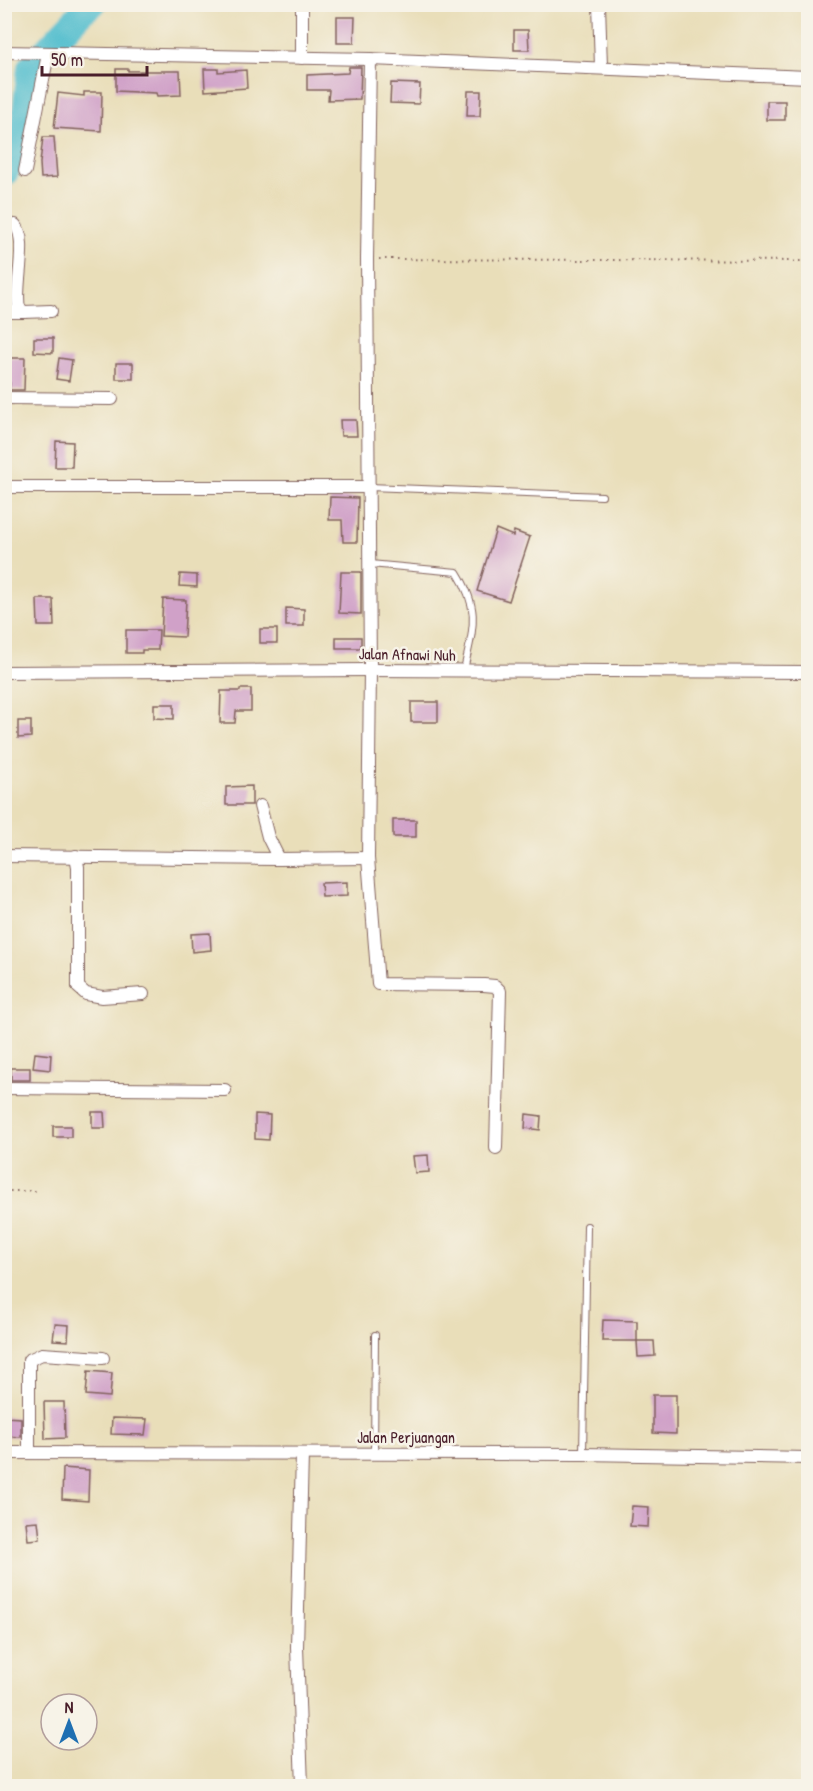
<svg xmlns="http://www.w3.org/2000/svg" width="813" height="1791" font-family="'Patrick Hand',sans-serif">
	<rect width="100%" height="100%" fill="#f7f3e8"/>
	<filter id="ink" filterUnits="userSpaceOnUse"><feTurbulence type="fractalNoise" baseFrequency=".0167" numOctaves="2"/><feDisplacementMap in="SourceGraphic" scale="12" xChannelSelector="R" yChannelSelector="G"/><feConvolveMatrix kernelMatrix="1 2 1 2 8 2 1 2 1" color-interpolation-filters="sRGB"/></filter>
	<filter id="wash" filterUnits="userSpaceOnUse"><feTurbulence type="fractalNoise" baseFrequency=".008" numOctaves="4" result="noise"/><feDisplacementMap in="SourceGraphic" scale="24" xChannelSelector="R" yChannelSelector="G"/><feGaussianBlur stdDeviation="1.35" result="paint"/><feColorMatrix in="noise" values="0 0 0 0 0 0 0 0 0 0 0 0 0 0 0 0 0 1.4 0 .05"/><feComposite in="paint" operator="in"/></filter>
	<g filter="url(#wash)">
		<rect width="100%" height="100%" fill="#e9deb9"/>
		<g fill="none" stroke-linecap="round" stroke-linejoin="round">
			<path stroke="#53bece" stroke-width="26" d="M4 175 17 153 23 131 30 67 82 12 93 4"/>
		</g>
		<g id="blocks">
			<g fill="#d0a1c8">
				<path d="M337 17H355L354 43H337Z"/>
				<path d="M514 30H528L529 50H514Z"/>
				<path d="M349 67H361L360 99 328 100 329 90H307V75L348 73Z"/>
				<path d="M116 69H128V71H180L181 95 157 96 156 93 116 91Z"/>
				<path d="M204 69H218V72L246 70 247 88 205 91Z"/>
				<path d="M391 83 420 84 419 104 390 103Z"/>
				<path d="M468 91H481L480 116H467Z"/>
				<path d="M84 92H102L101 131 54 128 58 93 84 96Z"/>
				<rect x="767" y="101" width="18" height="19"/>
				<path d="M43 137H54L57 177 41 178 40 163Z"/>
				<path d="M34 338H53V353L34 352Z"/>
				<path d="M4 358H25L24 390H9L10 383 4 382Z"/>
				<path d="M59 358 72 360 69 381 56 379Z"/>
				<rect x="116" y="363" width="17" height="16"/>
				<path d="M340 420H356L357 436H341Z"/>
				<path d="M56 441 73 442 72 467H55Z"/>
				<path d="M330 497 358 498 357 542H343L342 520H329Z"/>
				<path d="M496 529 513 536 514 531 530 537 509 601 477 591Z"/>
				<path d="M341 572H361V614L339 613Z"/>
				<path d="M180 574 197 575V587L179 586Z"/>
				<path d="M37 599H53L54 626H38Z"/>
				<path d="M163 599 186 600 184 637 161 636Z"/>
				<path d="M286 608 304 609V626H286Z"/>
				<rect x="260" y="629" width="17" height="14"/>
				<path d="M126 630H159L158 650H142V653H126Z"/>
				<rect x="336" y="637" width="25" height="11"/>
				<path d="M240 689H251V711H236L235 723H220L221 691H240Z"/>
				<rect x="411" y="702" width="27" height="20"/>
				<path d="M154 704H174V719L154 718Z"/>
				<path d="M18 721H31V737L18 738Z"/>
				<path d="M252 786V805H226V787Z"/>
				<rect x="393" y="820" width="23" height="17"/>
				<path d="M347 882V896L322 897 321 883Z"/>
				<path d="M210 933 211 950 192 952 191 934Z"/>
				<path d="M35 1053 51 1055 50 1070 33 1068Z"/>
				<rect x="11" y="1068" width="19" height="12"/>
				<path d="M92 1112H104L105 1128H92Z"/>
				<path d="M255 1114 270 1115 269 1140 255 1139Z"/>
				<path d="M526 1114 541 1116 540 1130 525 1128Z"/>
				<rect x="53" y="1126" width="18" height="11"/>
				<path d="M428 1155 429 1172 415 1173 413 1156Z"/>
				<path d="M603 1320 637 1321V1341H602Z"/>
				<path d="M55 1324 69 1325 68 1341 53 1340Z"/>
				<path d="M637 1341H654L655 1356 638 1357Z"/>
				<path d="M88 1371 112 1373 110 1397 86 1395Z"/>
				<path d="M653 1395H676V1434L653 1433Z"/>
				<path d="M44 1402H64L65 1438 45 1439Z"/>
				<path d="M4 1417 21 1418V1437L4 1436Z"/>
				<path d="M112 1418 147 1419 145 1435 111 1434Z"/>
				<path d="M63 1468 89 1470 88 1501 62 1499Z"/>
				<path d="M632 1506 649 1507 648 1527 630 1526Z"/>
				<path d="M38 1521 40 1539 28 1540 26 1522Z"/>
			</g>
		</g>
	</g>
	<g filter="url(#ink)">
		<use href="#blocks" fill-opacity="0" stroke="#82625d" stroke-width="1.5"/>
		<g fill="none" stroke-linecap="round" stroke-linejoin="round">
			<g stroke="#82625d" stroke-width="8">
				<g id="lane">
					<path d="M369 487 602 496"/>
					<path d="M370 564 457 572C481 611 473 628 464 670"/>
					<path d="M583 1453 587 1226"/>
					<path d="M374 1454 375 1335"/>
				</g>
			</g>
			<g stroke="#82625d" stroke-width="14">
				<g id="street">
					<path d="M302 4V58"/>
					<path d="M599 4 601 67"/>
					<path d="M4 52 370 59 808 77"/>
					<path d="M370 59 367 259 370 670 368 858 378 984 484 985 495 986 500 991 496 1148"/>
					<path d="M25 171 48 54"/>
					<path d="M4 224 15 225C29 239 14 287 19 308L24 312 51 311"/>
					<path d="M4 312H24"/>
					<path d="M4 398 112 399"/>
					<path d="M4 487H367"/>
					<path d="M4 672 370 670 808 672"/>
					<path d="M260 806 268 837 279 859"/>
					<path d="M4 856 279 859 368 858"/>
					<path d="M76 856 78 867V987L86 994 102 997 143 994"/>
					<path d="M4 1088 225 1090"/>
					<path d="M4 1453 583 1454 808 1458"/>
					<path d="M29 1453V1360L42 1354 103 1358"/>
					<path d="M302 1455 297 1647 302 1786"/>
				</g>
			</g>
			<g stroke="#82625d" stroke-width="2" stroke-dasharray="1.5 4.5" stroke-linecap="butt">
				<path d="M379 259 808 261"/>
				<path d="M4 1191H38"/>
			</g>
			<use href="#lane" stroke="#fff" stroke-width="6"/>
			<use href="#street" stroke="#fff" stroke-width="12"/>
		</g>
	</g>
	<g text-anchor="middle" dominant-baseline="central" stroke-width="5" stroke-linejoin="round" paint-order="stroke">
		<g font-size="16" fill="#4a1f2b" stroke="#f7f3e8">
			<text transform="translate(407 654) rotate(1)">Jalan Afnawi Nuh</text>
			<text x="406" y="1437">Jalan Perjuangan</text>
		</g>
	</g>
	<rect width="813" height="1791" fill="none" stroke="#f7f3e8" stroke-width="24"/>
	<g transform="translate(69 1722)"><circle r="28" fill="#f7f3e8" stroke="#b29e9c" stroke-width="1.5"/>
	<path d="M0-4.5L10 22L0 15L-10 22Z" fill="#1f6fb2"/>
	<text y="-9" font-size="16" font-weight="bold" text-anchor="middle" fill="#4a1f2b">N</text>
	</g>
	<path d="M42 66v9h105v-9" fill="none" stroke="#4a1f2b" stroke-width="3"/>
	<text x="51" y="66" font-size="18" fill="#4a1f2b" stroke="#f7f3e8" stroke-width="4.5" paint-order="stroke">50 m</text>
</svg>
